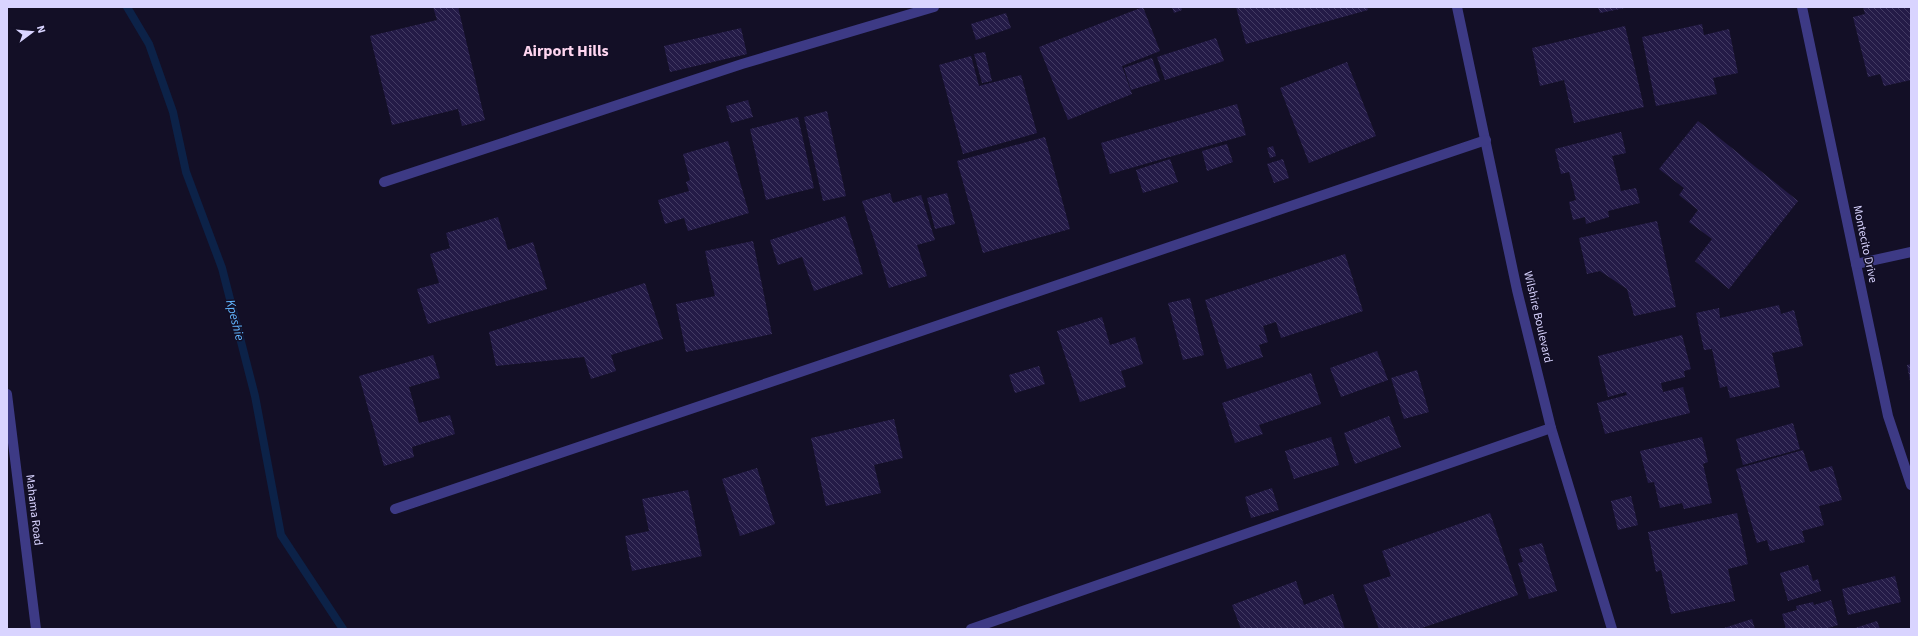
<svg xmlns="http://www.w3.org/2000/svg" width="1918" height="636" font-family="'Source Sans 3',sans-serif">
	<defs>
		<pattern id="building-back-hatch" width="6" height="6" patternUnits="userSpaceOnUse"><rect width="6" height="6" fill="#241b47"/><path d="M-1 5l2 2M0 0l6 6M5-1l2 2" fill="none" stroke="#433b63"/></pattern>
	</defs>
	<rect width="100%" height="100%" fill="#130f26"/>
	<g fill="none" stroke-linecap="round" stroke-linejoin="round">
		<path stroke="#0c2248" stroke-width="8" d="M127 7 149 44 173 112 186 172 222 268 255 396 281 535 343 629"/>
	</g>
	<g fill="url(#building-back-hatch)">
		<path d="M433 7H458L485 120 462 126 458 109 392 125 370 36 437 20Z"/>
		<path d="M1143 7 1160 51 1122 66 1132 94 1068 120 1039 47Z"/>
		<path d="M1172 7H1181L1182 10 1174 13Z"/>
		<path d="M1236 7H1367L1368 10 1246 44Z"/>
		<path d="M1598 7H1625V8L1600 13Z"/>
		<path d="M1863 7H1911V80L1884 86 1880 74 1868 77 1853 17 1865 14Z"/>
		<path d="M1006 13 1011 28 976 40 971 24Z"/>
		<path d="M1702 24 1704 35 1729 29 1738 73 1713 78 1717 94 1656 106 1642 37Z"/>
		<path d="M1625 26 1644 107 1574 123 1564 80 1540 86 1532 48Z"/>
		<path d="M741 28 747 54 670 72 664 46Z"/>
		<path d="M1216 38 1224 61 1165 80 1157 57Z"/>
		<path d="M985 52 992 81 982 83 974 54Z"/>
		<path d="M971 56 979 86 1021 75 1037 133 963 154 939 65Z"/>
		<path d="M1152 58 1160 81 1131 90 1124 68Z"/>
		<path d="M1347 62 1376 136 1309 163 1280 88Z"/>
		<path d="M748 100 753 117 731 123 726 106Z"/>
		<path d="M1237 104 1246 135 1110 174 1101 143Z"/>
		<path d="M827 111 846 196 823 201 804 117Z"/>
		<path d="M798 117 814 188 766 200 750 129Z"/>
		<path d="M1698 121 1798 201 1729 289 1695 261 1712 239 1689 222 1698 210 1679 195 1684 188 1659 169Z"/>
		<path d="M1621 132 1626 153 1612 156 1621 191 1636 188 1640 203 1608 211 1609 217 1586 224 1585 217 1573 220 1569 202 1576 200 1569 172 1561 174 1555 149Z"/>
		<path d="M1045 137 1070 229 983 253 957 161Z"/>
		<path d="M728 141 749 213 688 231 684 218 665 224 658 200 689 191 686 182 690 180 683 154Z"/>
		<path d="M1227 144 1233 162 1207 171 1202 151Z"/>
		<path d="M1273 146 1276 156 1270 158 1267 148Z"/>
		<path d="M1170 159 1178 182 1143 193 1136 170Z"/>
		<path d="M1283 159 1289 178 1274 183 1267 164Z"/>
		<path d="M890 193 893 203 921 195 935 240 917 245 927 276 889 288 862 201Z"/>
		<path d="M947 193 955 224 935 229 927 198Z"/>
		<path d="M845 216 863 274 814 291 802 257 778 265 770 240Z"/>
		<path d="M498 217 508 250 533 242 547 289 428 324 417 289 439 283 430 254 450 248 446 233Z"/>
		<path d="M1657 221 1676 307 1634 316 1627 289 1600 271 1587 274 1579 238Z"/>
		<path d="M753 241 772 334 686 352 676 304 715 296 705 251Z"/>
		<path d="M1345 254 1363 311 1281 338 1276 322 1263 326 1268 342 1259 345 1263 357 1227 369 1205 300Z"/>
		<path d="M645 283 663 339 611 355 616 371 591 379 584 357 496 366 489 332Z"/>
		<path d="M1190 298 1204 355 1183 360 1168 303Z"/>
		<path d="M1779 305 1781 314 1794 310 1803 346 1772 353 1780 387 1730 398 1727 386 1720 388 1712 349 1704 350 1696 313 1719 308 1720 318Z"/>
		<path d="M1102 317 1110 345 1135 337 1143 364 1121 371 1126 387 1080 402 1057 331Z"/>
		<path d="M1682 335 1691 369 1684 371 1685 377 1661 383 1663 392 1683 387 1690 413 1605 434 1597 403 1627 395 1626 392 1608 397 1598 356Z"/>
		<path d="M1377 351 1388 380 1341 397 1330 368Z"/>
		<path d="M433 355 440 378 409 387 419 423 450 415 455 434 412 447 414 457 384 466 359 376Z"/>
		<path d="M1911 364V381H1910L1907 365Z"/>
		<path d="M1039 366 1045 384 1015 393 1009 375Z"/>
		<path d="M1417 370 1429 412 1404 419 1391 378Z"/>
		<path d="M1311 373 1321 404 1259 425 1263 434 1235 443 1222 403Z"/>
		<path d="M1389 416 1401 447 1355 464 1344 433Z"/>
		<path d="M894 419 903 458 874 465 881 493 826 506 811 438Z"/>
		<path d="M1793 423 1800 449 1743 465 1736 439Z"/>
		<path d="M1331 437 1339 465 1294 479 1285 451Z"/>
		<path d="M1702 437 1708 462 1703 464 1712 503 1684 509 1682 503 1660 508 1654 482 1648 483 1640 451Z"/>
		<path d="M1803 450 1810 472 1832 466 1842 500 1819 506 1824 525 1802 531 1805 542 1770 551 1767 540 1757 543 1736 469Z"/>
		<path d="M757 468 775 524 740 536 722 479Z"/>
		<path d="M1272 488 1279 510 1251 518 1245 497Z"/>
		<path d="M688 490 702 556 632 571 625 536 649 531 642 499Z"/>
		<path d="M1631 496 1638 525 1618 530 1611 501Z"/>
		<path d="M1490 513 1518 595 1419 629H1379L1363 585 1391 576 1382 551Z"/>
		<path d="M1737 513 1748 564 1728 569 1735 601 1671 614 1661 570 1656 572 1648 532Z"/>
		<path d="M1542 543 1557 591 1529 599 1518 563 1523 562 1519 549Z"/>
		<path d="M1808 565 1813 581 1818 579 1821 591 1788 601 1780 573Z"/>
		<path d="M1895 576 1901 602 1848 615 1842 589Z"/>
		<path d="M1296 581 1304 605 1333 594 1345 629H1241L1232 605Z"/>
		<path d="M1831 600 1838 625 1825 629H1786L1782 614 1797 610 1796 606 1813 602 1814 605Z"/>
		<path d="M1752 619 1755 629H1721Z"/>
		<path d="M1877 621 1880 629H1852Z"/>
	</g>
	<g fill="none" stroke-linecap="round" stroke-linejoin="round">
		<g stroke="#3d3a85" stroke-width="10">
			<path d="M1457 7 1517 290 1551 428 1612 629"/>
			<path d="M1802 7 1888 416 1911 485"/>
			<path d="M384 182 742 64 934 7"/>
			<path d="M1856 264 1911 252"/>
			<path d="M7 394 36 629"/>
			<path d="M395 509 1486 140"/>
			<path d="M971 629 1551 428"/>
		</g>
	</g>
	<g text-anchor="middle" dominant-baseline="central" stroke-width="3" stroke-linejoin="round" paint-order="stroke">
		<g font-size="12" fill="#d9d4ff" stroke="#130f26">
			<text transform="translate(1865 244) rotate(78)">Montecito Drive</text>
			<text transform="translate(1538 317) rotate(77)">Wilshire Boulevard</text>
			<text transform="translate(34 510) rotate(83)">Mahama Road</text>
		</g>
		<g font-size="13" font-style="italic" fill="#62b6ff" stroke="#130f26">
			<text transform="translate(235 320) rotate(76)">Kpeshie</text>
		</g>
		<g font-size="16" font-weight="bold" fill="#ffd6f0" stroke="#130f26">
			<text x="566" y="51">Airport Hills</text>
		</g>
	</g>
	<rect width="1918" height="636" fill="none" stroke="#d9d4ff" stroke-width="16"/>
	<g transform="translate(32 32) rotate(74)" stroke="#130f26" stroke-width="3" paint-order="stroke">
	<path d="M0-3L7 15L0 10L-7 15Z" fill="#d9d4ff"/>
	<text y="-6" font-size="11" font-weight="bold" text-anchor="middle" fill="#d9d4ff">N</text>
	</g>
</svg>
